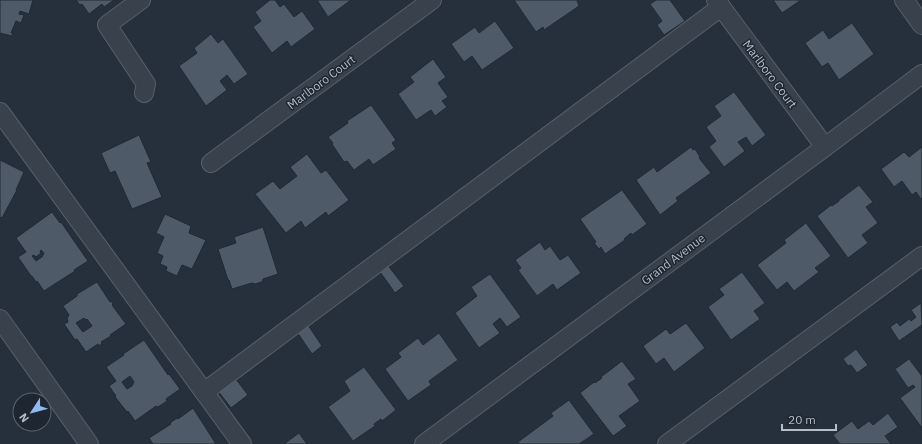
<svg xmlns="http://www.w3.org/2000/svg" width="922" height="444" font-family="'IBM Plex Sans',sans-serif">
	<rect width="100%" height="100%" fill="#25303c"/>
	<g fill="#4e5a67" stroke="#202933" fill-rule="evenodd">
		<path d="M0 0H33L29 14 20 11 19 14 24 15 21 23 16 21 11 33H13L12 36 0 33Z"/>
		<path d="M76 0H114L104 7 102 4 89 14 82 4 80 5Z"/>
		<path d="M270 0H275L280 7 284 4 294 17 302 11 315 29 291 47 287 41 272 53 253 27 261 21 255 12Z"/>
		<path d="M317 0H351L328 17Z"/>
		<path d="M514 0H577L579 6 544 30 543 27 536 32Z"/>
		<path d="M656 0H670L685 21 664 35 657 25 662 21 650 4Z"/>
		<path d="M773 0H801L782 13Z"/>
		<path d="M495 21 514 48 482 70 472 56 464 62 451 44 475 27 479 33Z"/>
		<path d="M852 23 874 54 839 80 828 63 822 67 805 43 823 30 829 39Z"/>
		<path d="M211 34 218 43 223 39 248 74 234 84 227 75 220 81 227 90 206 106 179 66 197 53 194 48Z"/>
		<path d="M433 59 446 77 438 83 448 97 442 101 447 107 435 116 431 110 416 120 398 94 414 82 410 77Z"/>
		<path d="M734 92 766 135 752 146 746 137 738 142 745 151 724 167 709 147 716 141 706 127 721 116 714 106Z"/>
		<path d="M371 105 396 140 392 143 396 149 373 165 369 159 354 170 347 161 344 162 332 144 333 143 328 137 348 123 347 121Z"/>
		<path d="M139 135 151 162 147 163 162 197 132 209 115 171 110 173 101 153Z"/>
		<path d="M691 147 693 150 695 149 700 157 699 158 711 173 676 198 678 201 660 215 636 180 654 167 657 172Z"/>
		<path d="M922 147V198L921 199 916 192 912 195 902 181 894 187 881 169 904 152 909 157Z"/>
		<path d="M307 154 321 173 326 170 349 200 328 216 326 212 305 228 301 221 286 233 255 194 273 181 280 189 297 176 290 167Z"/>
		<path d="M0 160 24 172 16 190H17L2 218 0 217Z"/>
		<path d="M859 185 873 202 866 207 878 223 862 235 868 243 848 258 817 216 831 205 832 206 839 201V200Z"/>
		<path d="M622 190 647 224 632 235 631 233 624 239 625 240 605 254 601 247 599 249 594 243 596 242 580 219Z"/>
		<path d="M52 212 60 223 61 222 88 261 74 270 75 271 44 291 37 281 36 282 32 276H31L18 257 26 252 16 238ZM41 250 44 253 42 257 36 261 32 256 34 255 36 257 41 253 40 251Z"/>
		<path d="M165 214 191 226 189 233 206 240 192 269 182 265 177 276 166 271 167 267 160 264 163 256 157 253 164 237 156 233Z"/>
		<path d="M806 223 831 256 815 268 819 272 794 291 787 282 777 290 757 265 786 243 784 240Z"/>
		<path d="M263 227 278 274 263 279 262 282 255 284 252 283 232 289 229 280H228L218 249 236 243 234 237Z"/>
		<path d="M540 242 545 250 550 246 560 260 568 255 581 273 557 290 553 284 537 296 518 270 521 268 515 260Z"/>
		<path d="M386 263 404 286 395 293 378 269Z"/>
		<path d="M742 272 765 303 754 311 760 319 731 340 708 307 724 295 719 289Z"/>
		<path d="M490 274 521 317 507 327 500 318 493 324 500 333 479 348 455 313 477 296 471 287Z"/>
		<path d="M97 282 110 302 111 301 113 304 112 305 126 324 110 335 111 336 101 342 102 343 99 346 98 344 86 352 77 339 75 340 64 324 68 322 67 318 69 315 63 306 77 296V294ZM84 318 86 320 87 319 92 326 83 332 76 323Z"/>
		<path d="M921 303 922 325 899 341 890 327 897 322 900 326 909 319 911 321 916 317 911 310Z"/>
		<path d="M686 323 705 348 674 372 664 358 656 364 643 346 666 329 670 334Z"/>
		<path d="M308 325 322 346 312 354 297 332Z"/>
		<path d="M439 333 458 360 429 381 431 385 408 401 385 369 401 357 398 353 418 338 423 345Z"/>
		<path d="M144 340 168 375 169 374 180 389 166 399 167 401 158 407 156 406 135 421 128 411 127 412 115 397 116 396 109 386 116 381 106 367 124 355 123 354ZM130 376 134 382 132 386 127 389 122 382Z"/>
		<path d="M856 349 868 365 857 373 851 365 848 366 843 359Z"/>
		<path d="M909 359 922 376V428L900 398 915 387 913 385 908 388 895 369Z"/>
		<path d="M622 361 636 379 628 384 640 401 619 416 627 426 613 436 580 393 594 382 595 383 602 378 601 377Z"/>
		<path d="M364 367 396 410 382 421 381 419 374 424 375 426 353 441 328 407 350 391 344 381Z"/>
		<path d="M235 378 248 395 231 408 218 391Z"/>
		<path d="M569 400 594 434 579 444H520L518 442 553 416 551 413Z"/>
		<path d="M193 408 216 444H153L149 438 171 424 170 423 177 418 178 419Z"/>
		<path d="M888 413 898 427 885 436 891 444H840L833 435 852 421 858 429 869 421 873 425Z"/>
		<path d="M299 433 307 444H284Z"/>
	</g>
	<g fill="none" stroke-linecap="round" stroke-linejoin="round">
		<g stroke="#57606a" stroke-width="20">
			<g id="minor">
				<path d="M141 0 107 25 146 84 144 93"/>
				<path d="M716 0 825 147"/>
				<path d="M904 0 922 25"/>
				<path d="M0 112 242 444"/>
				<path d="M211 163 432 0"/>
				<path d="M0 319 89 444"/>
				<path d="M204 392 721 7"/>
				<path d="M424 444 825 147 922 74"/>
				<path d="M667 444 922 256"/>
			</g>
		</g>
		<use href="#minor" stroke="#39424c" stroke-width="18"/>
	</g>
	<g text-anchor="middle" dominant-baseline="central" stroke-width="3" stroke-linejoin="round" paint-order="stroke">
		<g font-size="12" fill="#b5bdc7" stroke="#1e2731">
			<text transform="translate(770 74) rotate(53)">Marlboro Court</text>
			<text transform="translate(321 82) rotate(-37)">Marlboro Court</text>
			<text transform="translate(673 259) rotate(-37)">Grand Avenue</text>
		</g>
	</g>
	<g transform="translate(32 412) rotate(234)"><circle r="19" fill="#1e2731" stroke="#5a636d"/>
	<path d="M0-3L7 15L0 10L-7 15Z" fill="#90b9f1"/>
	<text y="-6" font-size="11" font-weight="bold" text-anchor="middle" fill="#b5bdc7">N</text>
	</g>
	<path d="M782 424v6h54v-6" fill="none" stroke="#b5bdc7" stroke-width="2"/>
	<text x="788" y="424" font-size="12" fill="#b5bdc7" stroke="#1e2731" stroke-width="3" paint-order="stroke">20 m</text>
</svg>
